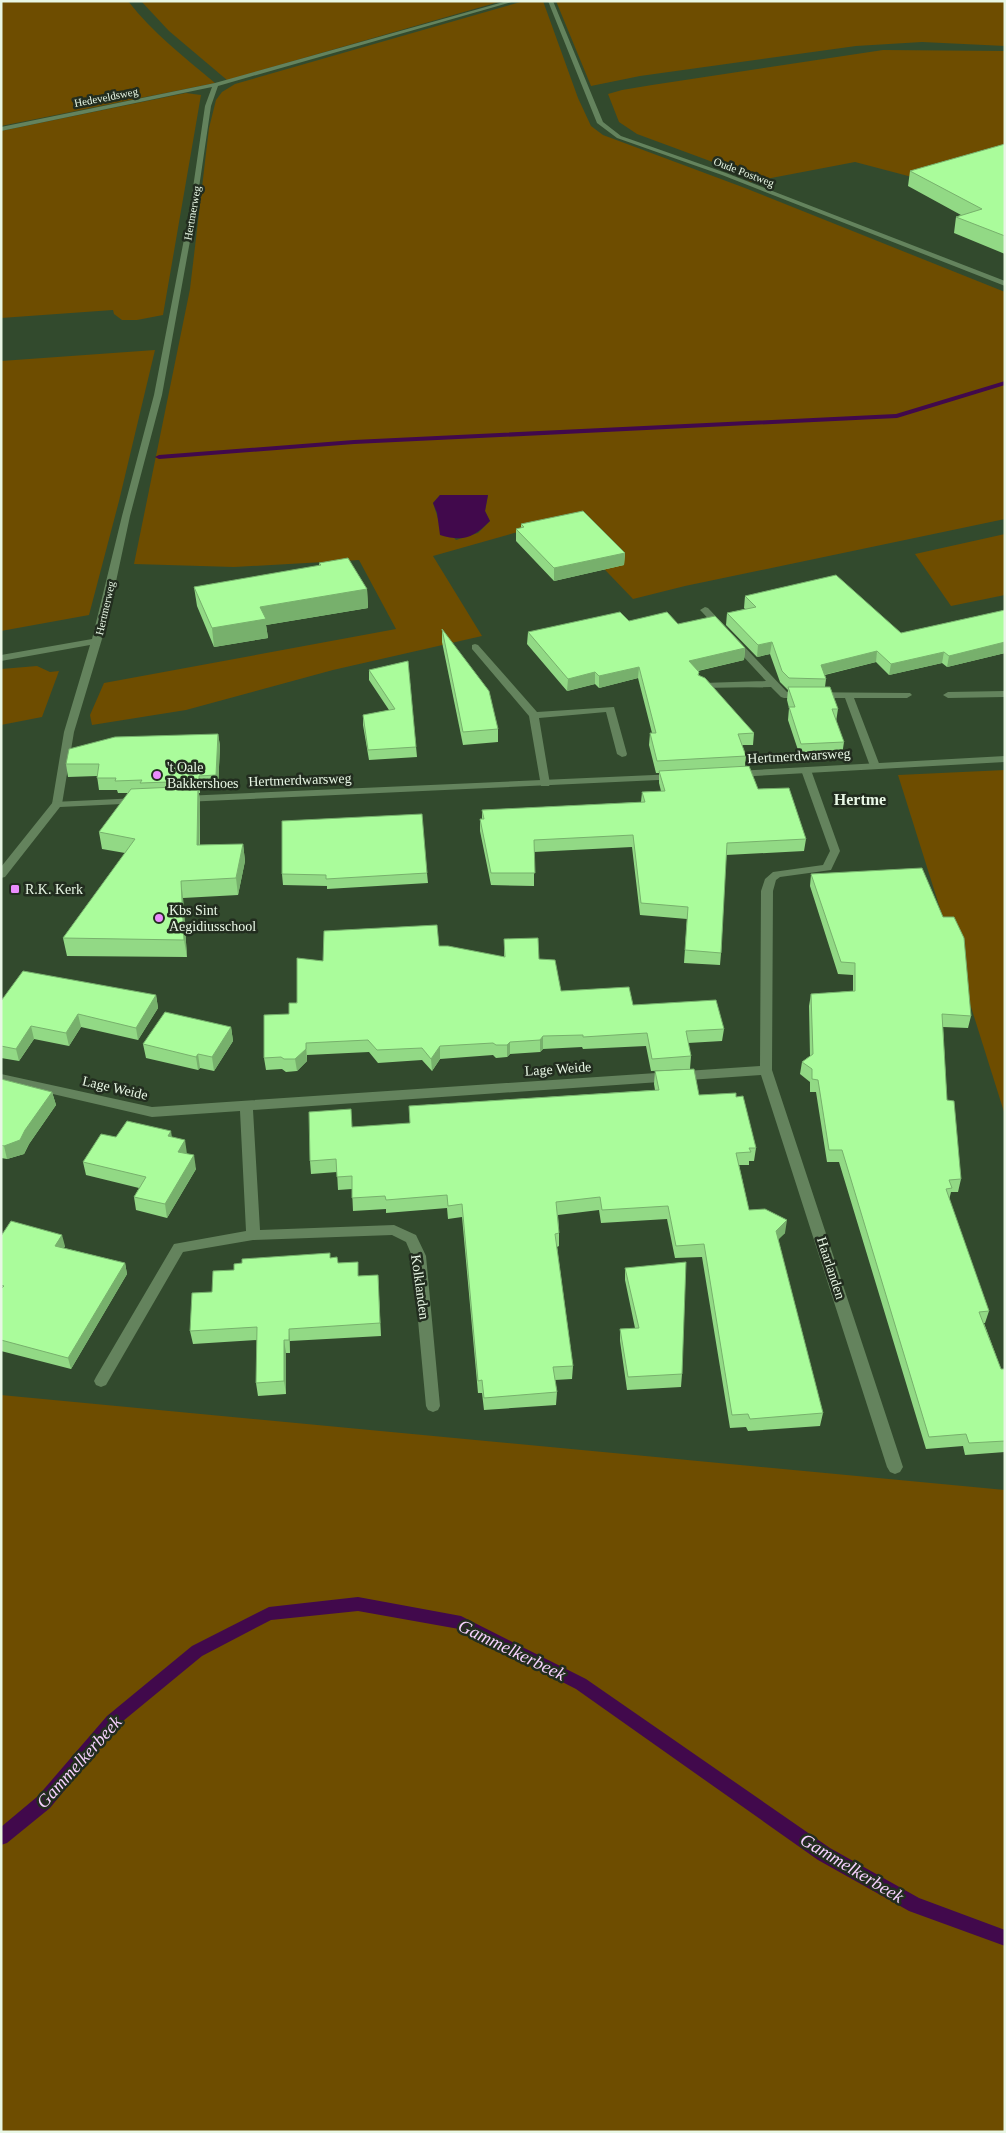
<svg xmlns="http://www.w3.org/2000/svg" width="1006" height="2133" font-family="'Times New Roman',serif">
	<rect width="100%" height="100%" fill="#324a2d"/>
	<g fill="#6e4d00" fill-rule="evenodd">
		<path d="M1 1H128C153 33 184 57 215 83L1 126Z"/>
		<path d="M141 1H502L227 80 169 31Z"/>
		<path d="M524 1H543L578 98 591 126 603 135 745 188 1005 292V519L685 586 633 599 561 524 514 533 433 556 482 636 333 670 186 710 92 725 90 715 104 683 396 629 359 560 234 567 134 564 190 289 209 128 216 100 222 92 235 84ZM440 495H488L485 511 490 521 478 533 456 540 439 522 433 503Z"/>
		<path d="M556 1H1005V46L922 42 856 46 640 76 591 86Z"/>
		<path d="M883 50 1005 51V210L912 177 855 162 750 182 737 171 637 134 619 122 608 94 622 90 652 85Z"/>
		<path d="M186 93 201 95 163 315 137 320H122L114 314 113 310 1 318V131Z"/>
		<path d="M155 350 119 501 89 615 1 631V361Z"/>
		<path d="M1005 534V595L951 606 915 554Z"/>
		<path d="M37 666 50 672 59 671 42 717 1 725V669Z"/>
		<path d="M1005 770V1115L898 775Z"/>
		<path d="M1 1395 1005 1490V2132H1Z"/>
	</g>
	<path fill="#41094c" d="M440 495H488L485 511 490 521C473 538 463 542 440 535L437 513 433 503Z"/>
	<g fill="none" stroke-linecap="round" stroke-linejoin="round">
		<g fill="#41094c" fill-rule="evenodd">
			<path d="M1005 381V385L897 418 354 444 159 459 155 457 159 455 354 440 896 414Z"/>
			<path d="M358 1597 461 1616 586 1679 830 1848 919 1898 1005 1930V1946L909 1911 818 1860 576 1689 459 1629 358 1611 271 1620 202 1656 117 1726 50 1808 7 1843 1 1845V1827L38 1796 107 1716 192 1646 269 1607Z"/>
		</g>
		<g fill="#64835d" fill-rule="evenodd">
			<path d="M507 1H515L218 86 211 106 196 208 162 395 130 516 108 619 74 732 62 804 57 807 53 806 52 804 64 732 90 645 1 661V655L92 639 122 516 154 395 190 208 205 106 212 87 1 131V127L215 83Z"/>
			<path d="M705 607 708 608 787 692 910 693 912 695 907 698H854L880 766 879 768 875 769 870 766 845 698H784L781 697 771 687 700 688 698 686 703 683 766 681 702 612 700 610Z"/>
			<path d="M475 644 478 645 537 712 614 707 627 754 626 756 622 757 617 754 606 712 539 718 550 784 549 786H541L529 716 472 649V645Z"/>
			<path d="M1005 691V697L948 698 943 695 948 692Z"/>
			<path d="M806 767 811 770 840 851 831 870 780 877 776 880 773 891 772 1070 903 1467 900 1472 895 1474 890 1472 887 1467 761 1075 253 1110 260 1230 394 1225 416 1235 426 1256 440 1406 438 1410 433 1412 428 1410 426 1406 412 1256 406 1242 392 1235 253 1240 183 1252 106 1385 101 1387 96 1385 94 1381 96 1377 174 1244 246 1231 240 1111 152 1117 1 1082V1074L152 1107 760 1066 761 891 765 879 773 872 823 865 830 851 801 770Z"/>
		</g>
		<g fill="#64835d" fill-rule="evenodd">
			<path d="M548 1H553L603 122 621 136 726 173 1005 281V286L722 175 617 138 597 123Z"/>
			<path d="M1005 756V762L736 777 731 774 736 771Z"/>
			<path d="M676 774 681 777 680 779 184 802 179 799 184 796Z"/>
			<path d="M139 798 144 801 143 803 60 807 5 877 1 878V867L53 802Z"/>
		</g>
	</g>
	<g fill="#92d985">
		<path d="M1005 144V254L954 233 956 217 961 215 908 186 910 171Z"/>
		<path d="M521 524 625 553 624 565 554 581 516 541V529L521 528Z"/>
		<path d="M319 563 367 589 368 608 266 625 268 638 214 647 197 606 194 587 319 566Z"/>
		<path d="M745 596 901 633 1005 610V653L947 667 942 663 889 675 876 662 825 675 826 679 825 687 838 709 836 722 844 742 842 755 800 756 788 720 789 708 787 700 788 690 780 682 770 654 757 657 726 625 727 613 745 609 744 608Z"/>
		<path d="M629 621 678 624 745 648 744 660 698 671 699 672V676L754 733 753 745H742L746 756 745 766 758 789 806 839 804 851 726 855 721 953 720 965 684 963 687 919 640 915 632 847 534 852V886L491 885 480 831V819H482V810L641 802 642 792 661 791 659 783V773H656L649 745 650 733H652L638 678 599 688 595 684 567 691 527 644 528 632Z"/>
		<path d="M442 629 498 729V742L463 745 442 642Z"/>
		<path d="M408 661 417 757 369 760 363 725V715L389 710 369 680V670Z"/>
		<path d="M218 734 220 746 218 788H200V793H199L200 803V845L243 844 245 861 238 895 183 898 187 957 67 956 63 938 125 853 102 849 99 832 129 793H118L117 790H99L97 776 68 777 66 764Z"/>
		<path d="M427 873 428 883 327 889V886L283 885 282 874Z"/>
		<path d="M811 874 971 1016 968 1028 943 1027 947 1100 961 1179 958 1192H951L949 1200 989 1311 985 1323H984L1001 1369H1005V1452L965 1455 963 1446 926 1449 839 1162H827L816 1092H810V1082L800 1074 802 1062 810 1056 809 1006 811 994 853 991V975L838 974 810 886Z"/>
		<path d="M504 939 539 959 561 991 633 1005 724 1029 722 1041 688 1043 691 1056 690 1069 651 1071 646 1046 583 1049 582 1047 543 1049 540 1052 510 1054 507 1057 496 1058 493 1055 440 1059 432 1071 422 1060 378 1063 369 1052 307 1055V1061L297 1071 286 1072 282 1069 266 1070 264 1058 289 1014 323 961 439 946 504 957Z"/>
		<path d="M156 995 158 1008 138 1040 81 1027 69 1046 34 1039 19 1061 1 1058V1001Z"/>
		<path d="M231 1027 233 1041 214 1071 200 1068 198 1070 146 1058 143 1044Z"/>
		<path d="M655 1071 699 1095 736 1097 756 1148 754 1161H749V1165H739L749 1210 785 1233 778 1239 823 1413 820 1426 748 1431 746 1427 730 1428 702 1257 675 1258 667 1219 601 1223 599 1210 558 1215 559 1233V1246L557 1247 573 1366 572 1379 555 1380 557 1392 556 1405 484 1410 482 1393H478L462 1217 448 1219 447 1208 386 1213V1209L353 1211 352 1189 338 1190 337 1172 311 1174 310 1161 410 1123 409 1106 655 1090 654 1084Z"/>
		<path d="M1 1079 52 1092 56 1105 29 1144 24 1154 7 1159 1 1158Z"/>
		<path d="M116 1137H172L187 1154 196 1169 167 1218 136 1210 134 1197 139 1188 86 1175 83 1162Z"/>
		<path d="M1 1236 65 1246 64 1248 125 1263 127 1274 71 1369 1 1351Z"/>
		<path d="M330 1258 338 1263 359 1276 378 1275 381 1336 290 1341V1353H286V1394L258 1396 256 1383 257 1340 193 1344 190 1331 212 1292Z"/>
		<path d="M625 1268 682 1374 681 1387 627 1390 620 1341V1329L635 1328 625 1280Z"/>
	</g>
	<g fill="#77b06c">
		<path d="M625 553 624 565 554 581V568Z"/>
		<path d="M367 589 368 608 266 625 268 638 214 647 212 628 260 607Z"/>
		<path d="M772 642 770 654 757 657 758 645Z"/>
		<path d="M1005 642V653L947 667 949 656Z"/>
		<path d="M745 648 744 660 688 673 689 661Z"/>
		<path d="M877 651 876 662 819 676 821 665Z"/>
		<path d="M944 652 942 663 889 675 891 664Z"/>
		<path d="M639 667 638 678 599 688V676Z"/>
		<path d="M595 672V684L567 691 568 679Z"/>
		<path d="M218 734 220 746 218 788 216 775Z"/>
		<path d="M198 786 200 803 199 862 197 845Z"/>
		<path d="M243 844 245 861 238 895 236 878Z"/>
		<path d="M181 881 183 898 187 957 184 940Z"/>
		<path d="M156 995 158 1008 138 1040 136 1028Z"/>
		<path d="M78 1014 81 1027 69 1046 66 1033Z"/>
		<path d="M31 1026 34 1039 19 1061 16 1049Z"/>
		<path d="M231 1027 233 1041 214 1071 212 1057Z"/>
		<path d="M543 1036V1049L540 1052V1040Z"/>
		<path d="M510 1042V1054L507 1057V1045Z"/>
		<path d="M306 1043 307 1061 297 1071 295 1059Z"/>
		<path d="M440 1046V1059L432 1071 431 1059Z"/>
		<path d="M198 1054 200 1068 198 1070 196 1057Z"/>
		<path d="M52 1092 56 1105 29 1144 24 1154 7 1159 4 1146 25 1130Z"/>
		<path d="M171 1131 173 1144 168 1136Z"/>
		<path d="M185 1140 187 1154 178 1152Z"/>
		<path d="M194 1155 196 1169 167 1218 165 1204Z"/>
		<path d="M787 1220 785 1233 774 1244 776 1231Z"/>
		<path d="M62 1235 65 1246 58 1257 55 1246Z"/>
		<path d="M125 1263 127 1274 71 1369 68 1358Z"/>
		<path d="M289 1329 290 1341V1353L289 1340Z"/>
		<path d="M284 1340 286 1353V1394L284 1381Z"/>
	</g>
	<g fill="#aafc9b" stroke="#77b06c">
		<path d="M1005 144V236L956 217 982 209 910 171Z"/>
		<path d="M583 511 625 553 554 568 516 529 524 527 521 524Z"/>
		<path d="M348 558 367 589 260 607 266 619 212 628 194 587 321 565 319 563Z"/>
		<path d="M836 575 901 633 1005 610V642L949 656 944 652 891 664 877 651 821 665 826 679 789 678 782 671 772 642 758 645 727 613 756 607 745 596Z"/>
		<path d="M620 612 629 621 667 612 678 624 715 616 745 648 689 661 699 672 698 675 705 678 754 733 738 734 746 756 657 761 650 733H656L639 667 599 676 595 672 568 679 528 632Z"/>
		<path d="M442 629 489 691 498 729 463 732Z"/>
		<path d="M408 661 416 747 368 750 363 715 395 709 369 670Z"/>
		<path d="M788 687H830L838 709H832L844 742 801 744 789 707H795Z"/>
		<path d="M218 734 216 775 199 776V781L140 783 142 780 115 781 116 778H97L99 764H66L69 749 115 737Z"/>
		<path d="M749 766 758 789 789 788 806 839 727 843 721 953 685 950 688 907 641 903 633 835 534 840 535 873H491L480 819H484L482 810 645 802 642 792 665 791 659 771Z"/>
		<path d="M198 786 197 845 243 844 236 878 181 881 184 940 63 938 135 839 99 832 131 789Z"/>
		<path d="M422 814 427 873 326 879V875L282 874V821Z"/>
		<path d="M922 868 943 917H954L964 938 971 1016 942 1014 947 1100 954 1101 961 1179 949 1180 952 1188 946 1189 989 1311 979 1312 1001 1369H1005V1441L969 1443 966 1434 929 1437 842 1150H829L818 1080 812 1079V1069L802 1062 813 1054 811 994 855 991V963L841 962 811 874Z"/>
		<path d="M437 925 439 946H448L505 957 504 939 538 938 539 959 555 960 561 991 629 987 633 1005 716 1000 724 1029 686 1031 691 1056 652 1059 647 1033 583 1037V1035L543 1036 540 1040 510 1042 507 1045H496L493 1043 440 1046 431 1059 422 1048 377 1050 368 1040 306 1043V1049L295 1059H284L281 1057 264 1058V1015L289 1014V1003H297V958L323 961 324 931Z"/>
		<path d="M23 971 156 995 136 1028 78 1014 66 1033 31 1026 16 1049 1 1046V1001Z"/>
		<path d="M165 1012 231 1027 212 1057 198 1054 196 1057 143 1044Z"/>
		<path d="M694 1069 699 1095 736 1093V1097L743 1096 756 1148H749L751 1152 736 1153 749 1210 765 1209 787 1220 776 1231 823 1413 750 1419 748 1414 732 1415 704 1244 676 1246 668 1206 602 1210 600 1197 556 1202 559 1233 555 1234 573 1366 553 1367 557 1392 484 1398 482 1380 478 1381 462 1204 448 1206 447 1195 386 1200 385 1196 352 1198V1176L337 1177 336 1159 310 1161 309 1112 351 1109 352 1127 410 1123 409 1106 659 1090 655 1071Z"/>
		<path d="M1 1079 52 1092 25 1130 20 1140 4 1146 1 1145Z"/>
		<path d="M127 1121 171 1131 168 1136 185 1140 178 1152 194 1155 165 1204 134 1197 146 1177 83 1162 101 1134 116 1137Z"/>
		<path d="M11 1221 62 1235 55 1246 125 1263 68 1358 1 1340V1289L4 1286 1 1285V1236Z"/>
		<path d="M330 1253V1258L337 1257 338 1263 358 1262V1276L378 1275 380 1323 289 1329V1340H284V1381L256 1383 257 1327 190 1331 192 1293 212 1292 213 1271 234 1270V1264L242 1263V1259Z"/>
		<path d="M686 1262 682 1374 628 1377 620 1329 639 1328 625 1268Z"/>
	</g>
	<g fill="#ea8dfd" stroke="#222d1f" stroke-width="2">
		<circle cx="157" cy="775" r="5"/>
		<rect x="10" y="884" width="10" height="10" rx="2.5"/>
		<circle cx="159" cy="918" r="5"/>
	</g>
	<g text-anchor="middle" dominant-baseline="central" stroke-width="5" stroke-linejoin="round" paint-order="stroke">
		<g font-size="11" fill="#e8f7e5" stroke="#222d1f">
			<text transform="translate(106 97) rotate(-11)">Hedeveldsweg</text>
			<text transform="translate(744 172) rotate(21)">Oude Postweg</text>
			<text transform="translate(192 213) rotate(-80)">Hertmerweg</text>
			<text transform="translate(105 608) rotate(-77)">Hertmerweg</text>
		</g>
		<g font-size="14" fill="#e8f7e5" stroke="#222d1f">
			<text transform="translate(799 756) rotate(-3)">Hertmerdwarsweg</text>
			<text transform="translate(300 780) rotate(-2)">Hertmerdwarsweg</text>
			<text transform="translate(558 1069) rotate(-4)">Lage Weide</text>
			<text transform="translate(115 1088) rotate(13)">Lage Weide</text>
			<text transform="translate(831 1268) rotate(72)">Haarlanden</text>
			<text transform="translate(420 1287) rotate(82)">Kolklanden</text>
		</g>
		<g font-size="14" fill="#e8f7e5" stroke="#222d1f" text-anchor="start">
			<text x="167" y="767">'t Oale<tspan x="167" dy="16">Bakkershoes</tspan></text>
			<text x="25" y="889">R.K. Kerk</text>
			<text x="169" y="910">Kbs Sint<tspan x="169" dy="16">Aegidiusschool</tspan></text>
		</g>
		<g font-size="16" font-weight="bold" fill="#e8f7e5" stroke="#222d1f">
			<text x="860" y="799">Hertme</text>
		</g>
		<g font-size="18" font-style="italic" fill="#f7d2ff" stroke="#222d1f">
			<text transform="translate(512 1650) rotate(26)">Gammelkerbeek</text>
			<text transform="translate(79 1762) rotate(-48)">Gammelkerbeek</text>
			<text transform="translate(852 1868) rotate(31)">Gammelkerbeek</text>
		</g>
	</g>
	<rect width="1006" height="2133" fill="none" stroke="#e8f7e5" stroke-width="5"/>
</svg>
